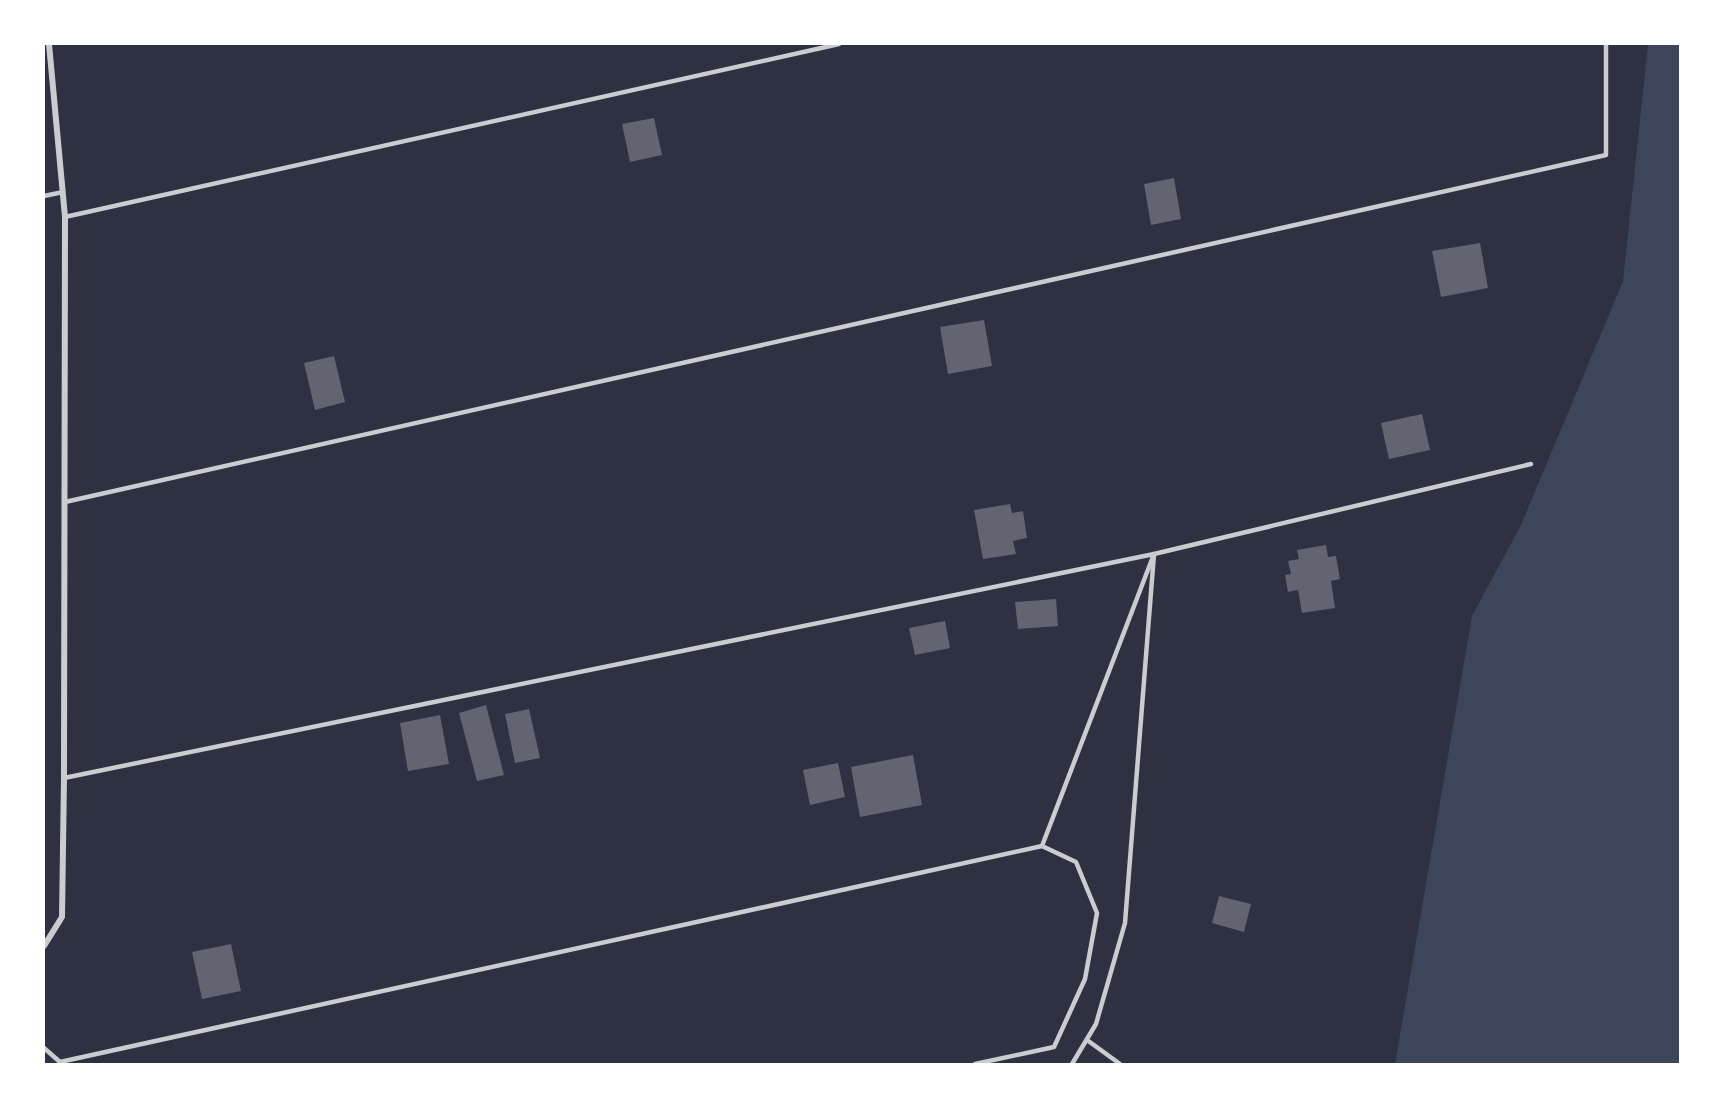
<svg xmlns="http://www.w3.org/2000/svg" width="1724" height="1108" font-family="'Alegreya Sans',sans-serif">
	<rect width="100%" height="100%" fill="#2d3142"/>
	<path fill="#3c4559" d="M1648 44H1680V1064H1395L1472 616 1521 525 1623 281Z"/>
	<g fill="#626471">
		<path d="M654 118 662 155 630 162 622 124Z"/>
		<path d="M1174 178 1181 219 1151 225 1144 184Z"/>
		<path d="M1480 243 1488 288 1441 297 1432 251Z"/>
		<path d="M984 320 992 366 948 374 940 327Z"/>
		<path d="M334 356 345 402 315 410 304 363Z"/>
		<path d="M1422 414 1430 450 1389 459 1381 423Z"/>
		<path d="M1010 504 1012 513 1023 511 1027 538 1013 541 1016 554 983 559 974 510Z"/>
		<path d="M1326 545 1328 557 1336 556 1340 579 1331 581 1335 608 1302 613 1298 590 1288 592 1285 575 1291 574 1288 561 1299 559 1297 550Z"/>
		<path d="M1056 599 1058 626 1018 629 1015 602Z"/>
		<path d="M945 621 950 648 915 655 909 628Z"/>
		<path d="M486 705 504 775 477 781 459 713Z"/>
		<path d="M529 709 540 758 515 763 505 714Z"/>
		<path d="M440 715 449 764 408 771 400 723Z"/>
		<path d="M913 755 922 805 860 817 851 767Z"/>
		<path d="M838 763 845 797 810 805 803 770Z"/>
		<path d="M1219 896 1251 904 1244 932 1212 923Z"/>
		<path d="M231 944 241 991 202 999 192 952Z"/>
	</g>
	<g fill="none" stroke-linecap="round" stroke-linejoin="round">
		<g stroke="#caccd0" stroke-width="4.5">
			<path d="M44 196 63 192"/>
			<path d="M65 217 839 44"/>
			<path d="M65 502 1606 155V44"/>
			<path d="M64 778 1154 554 1042 846"/>
			<path d="M1087 1040 1120 1064"/>
			<path d="M44 1048 60 1062 1042 846 1076 862 1097 913 1085 979 1054 1047 975 1064"/>
			<path d="M1072 1064 1096 1024 1125 923 1154 554 1531 464"/>
		</g>
		<path stroke="#caccd0" stroke-width="6" d="M44 946 62 917 64 778 65 217 49 44"/>
	</g>
	<rect width="1724" height="1108" fill="none" stroke="#ffffff" stroke-width="90"/>
</svg>
